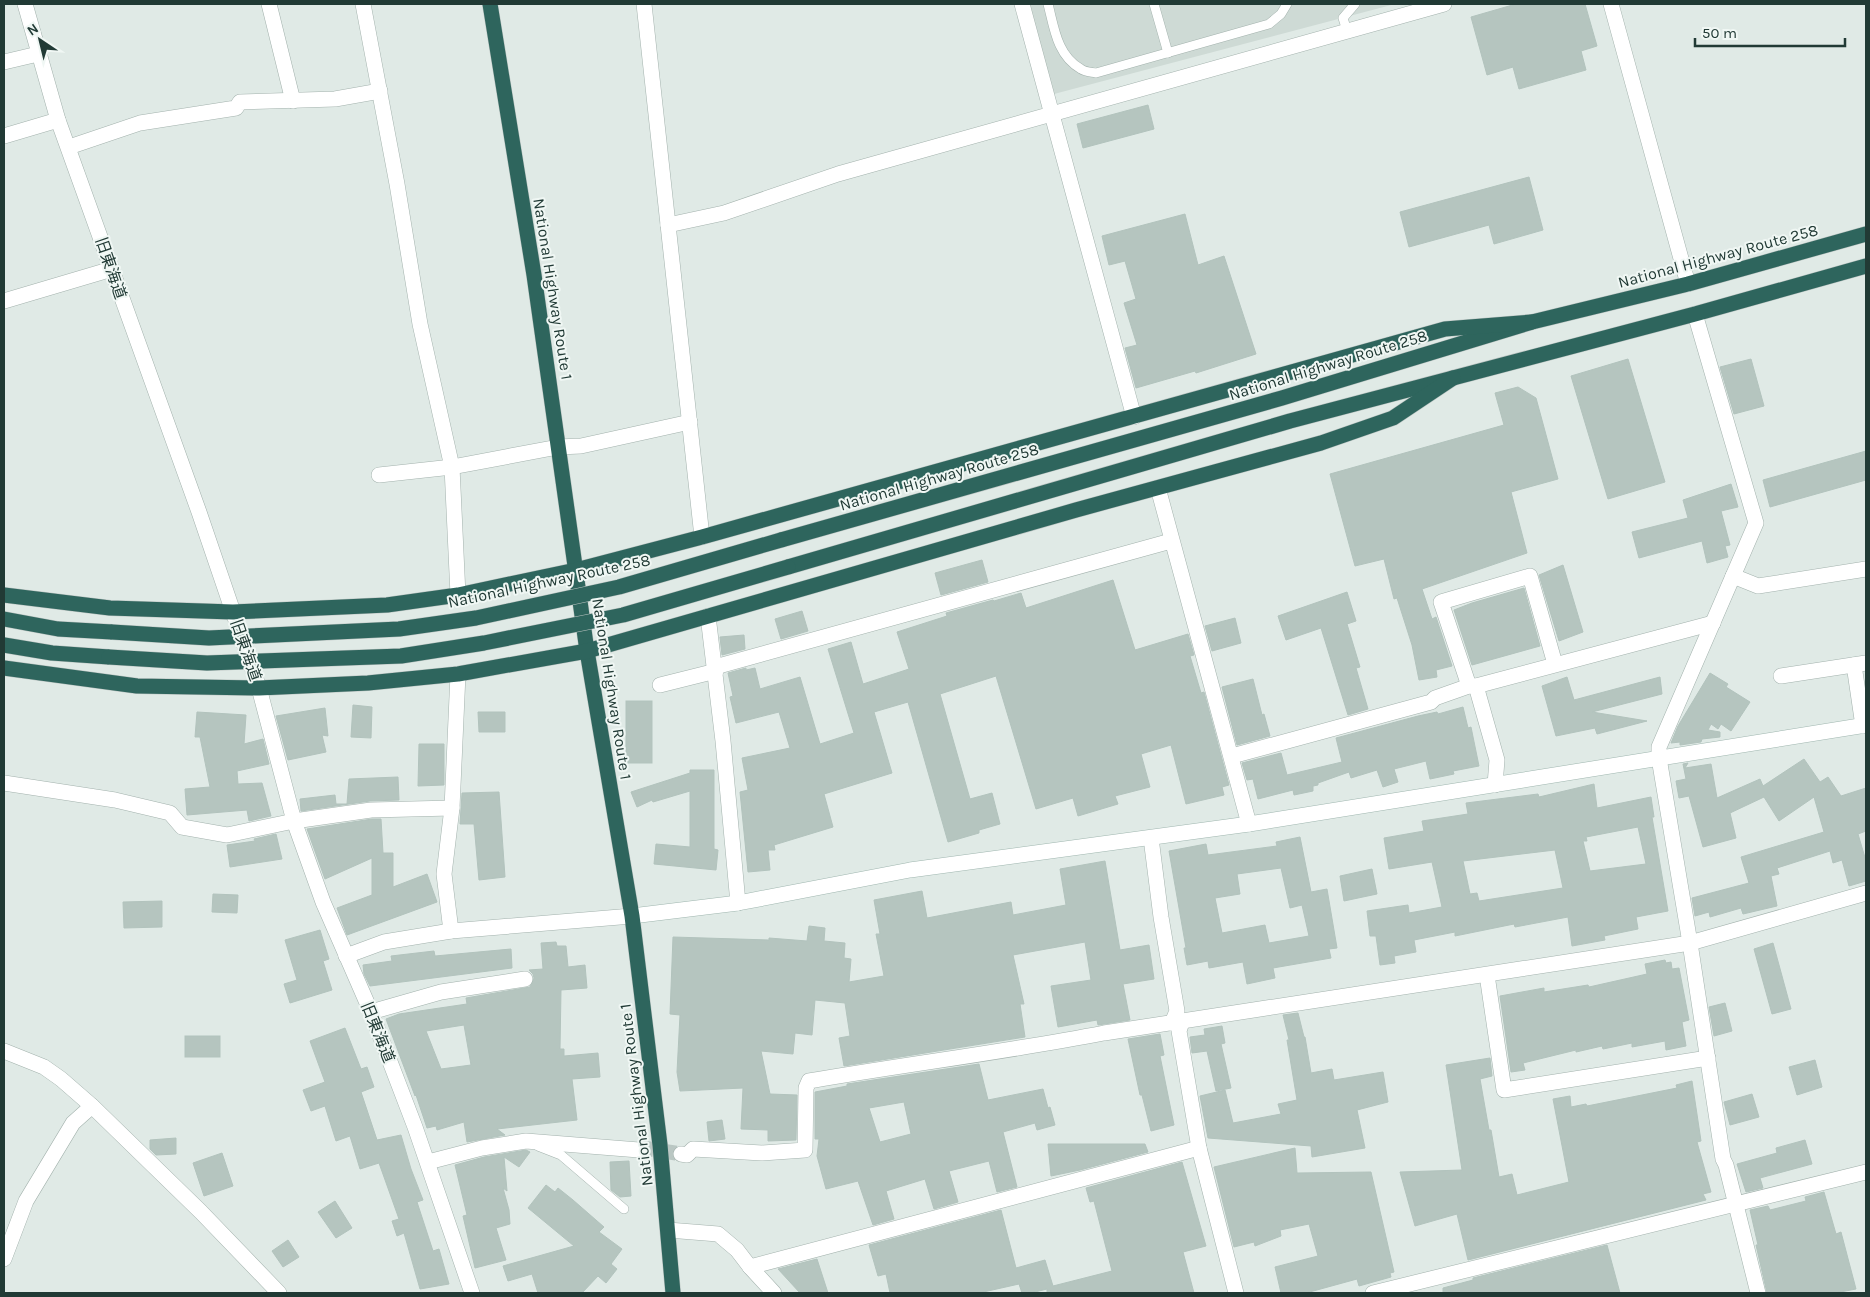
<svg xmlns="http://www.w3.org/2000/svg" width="1870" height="1297" font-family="Karla,'Noto Sans JP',sans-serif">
	<rect width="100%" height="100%" fill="#e0eae6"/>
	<path fill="#cedad5" d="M1029 4H1395L1054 94Z"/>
	<g fill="#b5c5bf" stroke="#b2c3bd" fill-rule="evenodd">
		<path d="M1516 4H1585L1597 46 1581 51 1586 70 1519 89 1513 67 1487 75 1471 17Z"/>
		<path d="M1148 105 1154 129 1083 148 1077 124Z"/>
		<path d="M1529 177 1543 230 1494 244 1489 225 1409 247 1400 212Z"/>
		<path d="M1185 214 1198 265 1224 256 1256 354 1196 373 1195 371 1136 388 1125 348 1137 345 1124 303 1136 299 1125 261 1109 265 1102 236Z"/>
		<path d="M1628 359 1665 482 1608 499 1571 376Z"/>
		<path d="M1751 359 1764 406 1734 414 1720 367Z"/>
		<path d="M1518 387 1536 398 1558 479 1511 492 1527 553 1422 589 1432 619 1436 617 1452 666 1436 670 1437 677 1419 680 1412 645 1397 598 1394 599 1384 559 1355 566 1330 474 1504 425 1495 393Z"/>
		<path d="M1866 451V480L1770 507 1763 480Z"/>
		<path d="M1731 484 1738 507 1721 511 1730 545 1725 546 1728 557 1707 563 1702 541 1639 558 1632 532 1688 518 1683 500Z"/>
		<path d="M982 560 988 582 941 595 935 573Z"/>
		<path d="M1563 565 1583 632 1559 641 1539 575Z"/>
		<path d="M1113 580 1135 650 1188 634 1194 655 1190 656 1201 693 1204 692 1229 785 1222 787 1224 795 1186 804 1171 745 1141 754 1150 787 1115 796 1118 804 1078 816 1073 798 1036 809 996 676 940 694 970 799 992 793 1000 824 979 830V833L948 842 908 702 874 712 892 773 824 794 833 827 774 845 775 850H768L770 870 748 872 740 792 748 790 742 758 790 748 779 712 736 723 730 697 733 696 728 673 746 668V670L755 668 760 689 800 677 820 744 854 733 828 649 851 642 863 684 909 669 897 632 947 616 946 613 993 600 994 601 1021 593 1026 608Z"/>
		<path d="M1524 588 1540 646 1472 665 1454 610 1472 603Z"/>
		<path d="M1347 592 1356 621 1347 624 1360 667 1356 668 1368 709 1348 715 1321 628 1286 640 1278 616Z"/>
		<path d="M802 611 808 631 781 639 775 619Z"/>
		<path d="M1235 618 1241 643 1212 651 1205 626Z"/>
		<path d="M744 635 745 649 722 655 720 637Z"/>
		<path d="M1710 673 1728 684 1726 687 1750 702 1731 731 1721 724 1718 729 1711 724 1708 730 1720 732V737L1702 739 1701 742 1680 745V742L1671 743 1678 726Z"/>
		<path d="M1567 677 1574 700 1660 677 1662 694 1592 712 1647 721 1597 734 1595 728 1556 736 1542 686Z"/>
		<path d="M1253 679 1262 715 1264 714 1270 736 1237 745 1222 687Z"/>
		<rect x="626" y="701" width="26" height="62"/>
		<path d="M353 705 372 707 371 738 351 737Z"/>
		<path d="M1463 707 1468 728 1471 727 1479 766 1453 771 1454 774 1430 779 1426 761 1394 769 1398 782 1383 787 1377 770 1351 778 1349 772 1318 783V785L1313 786V791L1294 795 1293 790 1258 799 1253 779 1247 780 1242 763 1281 753 1287 775 1342 762 1336 738 1418 716 1437 712 1438 714Z"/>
		<path d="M325 708 328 736 322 735 326 752 288 760 276 716Z"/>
		<path d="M197 712 246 715 244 744 263 739 269 764 237 771 238 784 262 783 271 816 249 821 247 810 187 815 185 789 210 787 200 737H195Z"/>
		<path d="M478 712H505V732H479Z"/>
		<path d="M419 744H444V785L418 786Z"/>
		<path d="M1804 759 1820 782 1828 777 1841 796 1866 788V831L1858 834 1866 861V881L1849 886 1842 860 1833 863 1830 851 1777 868 1779 874 1771 876 1777 906 1743 914 1741 908 1710 917 1709 912 1695 916 1692 898 1749 883 1741 857 1824 832 1814 797 1779 821 1764 797 1730 813 1736 838 1703 847 1689 796 1679 798 1676 781 1686 779 1683 764 1688 763 1685 768 1711 764 1717 798 1760 779 1763 786Z"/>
		<path d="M690 770H714V849L718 850 716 870 654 864 656 844 690 847V791L653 802 652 800 637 807 631 792 690 773Z"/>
		<path d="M398 777 399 800 370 801 301 811 300 799 335 795 336 804H347L349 779Z"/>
		<path d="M1594 784 1597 808 1651 797 1654 817H1652L1668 911 1636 917 1638 929 1604 936 1605 940 1572 946 1568 917 1515 927 1514 924 1455 936V932L1414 940 1416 952 1394 956 1395 963 1380 965 1376 936H1370L1367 911 1408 905 1409 913 1442 907 1432 862 1389 869 1384 838 1424 831 1422 821 1468 814 1466 803 1538 794 1539 797ZM1638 827 1646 864 1590 871 1583 841H1587L1586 837ZM1555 850 1563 888 1479 901 1477 893 1470 894 1463 861Z"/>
		<path d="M499 792 505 877 479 880 474 824H460L462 793Z"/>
		<path d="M372 819H381L383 853H393V887L427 874 437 902 347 935 337 908 372 895V858L325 879 307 829Z"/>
		<path d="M276 834 282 859 230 867 227 845 255 841 254 839Z"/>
		<path d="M1300 837 1311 892 1327 889 1337 948 1329 949 1331 958 1273 968 1275 978 1247 984 1243 962 1209 968 1208 961 1187 965 1184 948H1186L1169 851 1206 844 1208 855 1277 846 1276 842ZM1281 868 1290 908 1302 905 1309 936 1269 943 1265 925 1222 933 1215 898 1240 894 1237 874Z"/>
		<path d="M1105 861 1120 950 1149 945 1154 979 1123 984 1130 1020 1098 1025 1097 1020 1058 1027 1051 986 1091 980 1085 942 1013 955 1024 1004H1020L1025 1037 844 1066 839 1038 850 1036 845 1003 815 1000 812 1035 795 1033 793 1054 761 1051 770 1094 797 1095 796 1140 768 1141V1130L741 1129 743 1088 680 1091 677 1072 680 1015 670 1014 673 937 769 940V938L807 941 809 926 825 928 824 941 845 943 844 958 851 959 849 982 884 976 876 934H880L874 900 922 891 927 918 1011 902 1013 915 1066 905 1060 869Z"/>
		<path d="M1372 869 1377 894 1344 901 1340 876Z"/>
		<path d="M213 894 238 895 237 913 212 912Z"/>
		<path d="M162 901V927L124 928 123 902Z"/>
		<path d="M320 930 329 959 323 961 332 990 290 1003 284 984 297 980 285 940Z"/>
		<path d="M556 942 557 946H566L568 967 585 965 587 988 561 990 560 1049H564V1056L598 1053 600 1077 572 1079 577 1120 497 1129 505 1135 467 1142 464 1122 437 1130 436 1126 427 1128 416 1095 415 1096 386 1019 399 1014 467 1004 466 998 530 987 534 978 533 974 529 970 543 969 541 943ZM464 1025 471 1065 441 1069 426 1031Z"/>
		<path d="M1773 943 1791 1009 1772 1014 1754 949Z"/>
		<path d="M511 949 512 968 370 986 364 974 363 965 392 961 391 956 434 951 435 956Z"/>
		<path d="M1665 960 1666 963 1671 962 1672 969 1679 968 1689 1020 1682 1022 1686 1046 1666 1050 1665 1041 1632 1047V1043L1603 1049 1602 1046 1576 1052V1050L1523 1063 1525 1070 1511 1072 1500 996 1544 988V992L1588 985 1589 987 1647 974 1645 964Z"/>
		<path d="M1725 1003 1732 1031 1714 1036 1709 1007Z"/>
		<path d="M1298 1013 1304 1037H1305L1311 1073 1332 1069 1334 1080 1383 1072 1388 1102 1357 1110 1365 1148 1312 1157 1311 1146 1208 1138 1200 1096 1225 1090 1233 1123 1281 1114 1278 1104 1297 1100 1287 1040H1289L1283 1015Z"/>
		<path d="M1222 1026 1225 1043 1221 1044 1231 1088 1216 1091 1207 1051 1192 1053 1190 1037 1205 1035 1204 1029Z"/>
		<path d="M345 1028 361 1069 367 1067 374 1087 361 1092 377 1140 401 1135 411 1169 423 1200 417 1202 433 1251 439 1249 449 1284 420 1289 404 1233 397 1236 392 1221 399 1219 379 1163 360 1169 350 1136 336 1141 325 1106 311 1111 303 1090 325 1082 310 1041Z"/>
		<path d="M1160 1034 1164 1055 1160 1056 1174 1125 1151 1131 1142 1095H1140L1128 1039Z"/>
		<rect x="185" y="1036" width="35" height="21"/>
		<path d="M1490 1058 1492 1076 1480 1079 1489 1130H1491L1499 1177 1512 1174 1517 1195 1569 1182 1553 1099 1570 1096 1571 1107 1586 1104 1587 1106 1677 1088 1676 1085 1692 1081 1701 1141 1697 1142 1711 1192 1703 1194 1706 1200 1468 1260 1457 1214 1415 1226 1400 1172 1462 1170 1446 1065Z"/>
		<path d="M1815 1060 1822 1087 1797 1095 1789 1067Z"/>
		<path d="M979 1064 988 1100 1043 1089 1048 1108 1050 1107 1055 1125 1037 1130 1035 1123 1003 1132 1017 1187 997 1192 989 1161 949 1171 958 1202 934 1209 925 1179 886 1191 894 1219 873 1225 858 1181 826 1189 817 1156 819 1139H815V1092L847 1086V1084ZM904 1102 911 1134 880 1142 869 1108Z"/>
		<path d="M1752 1094 1759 1117 1730 1125 1724 1102Z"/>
		<path d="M722 1120 725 1139 709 1141 707 1122Z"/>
		<path d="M176 1138V1154L156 1155 150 1149V1140Z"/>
		<path d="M1805 1140 1812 1164 1760 1178 1763 1188 1746 1192 1737 1164 1777 1153 1776 1148Z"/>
		<path d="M1048 1144H1145L1148 1152 1080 1170 1051 1176Z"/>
		<path d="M1295 1148 1297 1173 1371 1172 1394 1272 1390 1273 1391 1277 1359 1286 1357 1279 1306 1293H1281L1275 1267 1318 1256 1309 1224 1280 1230 1281 1236 1255 1246 1254 1242 1234 1247 1214 1167Z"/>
		<path d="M526 1150 530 1152 519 1167 504 1157 507 1191 503 1188 509 1210 510 1224 496 1228 506 1260 475 1268 463 1216 467 1215 455 1165 484 1157Z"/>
		<path d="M222 1153 233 1186 204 1196 193 1163Z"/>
		<path d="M629 1161 631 1196 620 1197 611 1190 610 1162Z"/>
		<path d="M1182 1162 1206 1246 1183 1252 1194 1293H1047V1289L1031 1293H1022L1019 1284 979 1293H890L886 1274 878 1276 869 1245 1001 1210 1016 1268 1045 1260 1053 1286 1112 1271 1094 1201 1090 1202 1086 1188Z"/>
		<path d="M546 1185 555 1192 558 1188 573 1200 604 1227 599 1232 622 1249 611 1264 617 1269 606 1283 598 1276 582 1293H538L532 1274 508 1281 503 1266 574 1246 528 1208Z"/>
		<path d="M1824 1192 1836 1234 1841 1232 1856 1289 1835 1293H1767L1756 1245H1758L1750 1210 1768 1206 1770 1210 1806 1201 1805 1197Z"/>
		<path d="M335 1201 352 1228 336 1238 318 1212Z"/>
		<path d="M288 1240 299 1257 283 1267 272 1251Z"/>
		<path d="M1607 1245 1620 1293H1443V1288L1473 1280V1278Z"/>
		<path d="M817 1259 828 1293H800L778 1269Z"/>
	</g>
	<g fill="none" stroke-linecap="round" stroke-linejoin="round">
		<path stroke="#bac7c3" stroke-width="15" stroke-dasharray="15 8" stroke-linecap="butt" d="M639 1150 644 1148 681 1154"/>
		<g stroke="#a3b2ad" stroke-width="10">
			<g id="lane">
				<path d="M1048 4C1054 27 1057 56 1081 69 1085 72 1091 72 1096 73L1269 24 1281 14 1287 4"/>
				<path d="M1154 4 1168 53"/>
				<path d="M1347 31 1343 18 1355 4"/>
				<path d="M538 1146 561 1155 624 1209"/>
			</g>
		</g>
		<g stroke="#a3b2ad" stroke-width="16">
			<g id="street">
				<path d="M25 4 58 120 199 512 259 688 294 821 323 902 371 1012 415 1127 472 1293"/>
				<path d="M269 4 293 101"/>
				<path d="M363 4 397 184 420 324 452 467 458 595"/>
				<path d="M644 4 702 537"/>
				<path d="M1022 4 1134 417"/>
				<path d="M1611 4 1688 284"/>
				<path d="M4 62 38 54"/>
				<path d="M4 136 58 120"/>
				<path d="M69 147 140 123 236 108 240 102 335 99 380 91"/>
				<path d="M668 225 724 213 838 174 1444 4"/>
				<path d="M4 301 112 269"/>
				<path d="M1695 314 1756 523 1659 747V758L1690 943 1723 1159 1726 1165 1758 1293"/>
				<path d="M379 475 452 467 558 447 581 446 690 422"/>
				<path d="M1158 488 1249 824"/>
				<path d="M1733 576 1758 586 1866 569"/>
				<path d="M708 616 723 741 738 903"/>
				<path d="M1854 665 1863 726"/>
				<path d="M715 667 1171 541"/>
				<path d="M1781 676 1866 663"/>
				<path d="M660 685 716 671"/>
				<path d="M1469 686 1441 602 1530 576 1555 664"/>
				<path d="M1476 686 1497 760 1495 785"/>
				<path d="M1232 756 1431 702 1435 698 1469 686H1476L1713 623"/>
				<path d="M4 783 115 800 170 813 182 827 227 835 294 821 371 810 452 808"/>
				<path d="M1151 838 1161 917 1177 1011 1172 1023"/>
				<path d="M451 931 444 874 452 808 458 674"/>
				<path d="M346 956 384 942 451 931 632 916"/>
				<path d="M1487 975 1504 1090 1708 1058"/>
				<path d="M371 1012 441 992 525 979"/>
				<path d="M1182 1022 1179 1031 1199 1148 1236 1293"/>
				<path d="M4 1051 44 1067 61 1079 92 1106 201 1212 279 1293"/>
				<path d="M681 1154 687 1155 693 1149 762 1153 805 1150 806 1088 809 1081C907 1064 1006 1052 1104 1033L1690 943 1866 893"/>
				<path d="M428 1162 482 1148 526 1141 639 1150"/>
				<path d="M668 1230 718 1234 737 1250 750 1267 774 1293"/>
				<path d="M4 1259 26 1201 73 1123 92 1106"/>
				<path d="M750 1267 1199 1148"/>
				<path d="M1373 1293 1866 1172"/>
			</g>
		</g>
		<g stroke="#9fb6af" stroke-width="16">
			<path id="secondary" d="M632 916 738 903 910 870 1249 824 1866 725"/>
		</g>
		<g stroke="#bcc4c2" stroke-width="16">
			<g id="highway">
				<path d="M490 4 534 275 587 651 632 916 660 1145 673 1293"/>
				<path d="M781 540 1282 398 1532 322 1688 284 1866 234"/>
				<path d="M788 567 1290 421 1695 314 1866 266"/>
				<path d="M4 595 110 608 233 612 387 605 458 595 576 570 702 537 1445 329 1532 322"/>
				<path d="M4 619 58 629 112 632"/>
				<path d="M4 645 52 653 109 657"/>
				<path d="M4 668 137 686 259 688 368 683 458 674 587 651 1076 510 1321 443 1393 418 1453 378"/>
			</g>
		</g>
		<use href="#lane" stroke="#fff" stroke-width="9"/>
		<use href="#street" stroke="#fff" stroke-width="15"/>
		<use href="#secondary" stroke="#fff" stroke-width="15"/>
		<use href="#highway" stroke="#2e655d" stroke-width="15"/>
		<g stroke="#bcc4c2" stroke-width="16" stroke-linecap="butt">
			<g id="highway-bridge">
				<path d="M112 632 209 638 399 629 476 618 619 587 781 540"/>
				<path d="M109 657 207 663 401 656 484 643 623 615 788 567"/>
			</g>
		</g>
		<use href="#highway-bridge" stroke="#2e655d" stroke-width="15"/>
	</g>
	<g text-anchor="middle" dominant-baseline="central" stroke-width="4" stroke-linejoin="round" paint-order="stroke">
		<g font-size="16" fill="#213a35" stroke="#f0f7f4">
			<text transform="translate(1718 256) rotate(-15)">National Highway Route 258</text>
			<text transform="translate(111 268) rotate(71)">旧東海道</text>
			<text transform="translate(553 289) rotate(81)">National Highway Route 1</text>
			<text transform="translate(1328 365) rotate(-17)">National Highway Route 258</text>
			<text transform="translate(939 477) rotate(-16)">National Highway Route 258</text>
			<text transform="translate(549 581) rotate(-12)">National Highway Route 258</text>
			<text transform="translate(246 650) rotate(71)">旧東海道</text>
			<text transform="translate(612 689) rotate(81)">National Highway Route 1</text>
			<text transform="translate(378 1032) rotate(68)">旧東海道</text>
			<text transform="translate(636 1095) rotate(-97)">National Highway Route 1</text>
		</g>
	</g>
	<rect width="1870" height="1297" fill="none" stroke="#213a35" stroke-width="10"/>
	<g transform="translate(40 40) rotate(325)" stroke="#f0f7f4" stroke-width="4" paint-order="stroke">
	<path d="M0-4L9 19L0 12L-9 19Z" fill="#213a35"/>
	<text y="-8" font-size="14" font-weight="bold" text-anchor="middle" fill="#213a35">N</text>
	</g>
	<path d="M1695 38v8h150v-8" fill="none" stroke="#213a35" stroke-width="2.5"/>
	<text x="1702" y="38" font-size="15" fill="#213a35" stroke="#f0f7f4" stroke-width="4" paint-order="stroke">50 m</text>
</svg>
